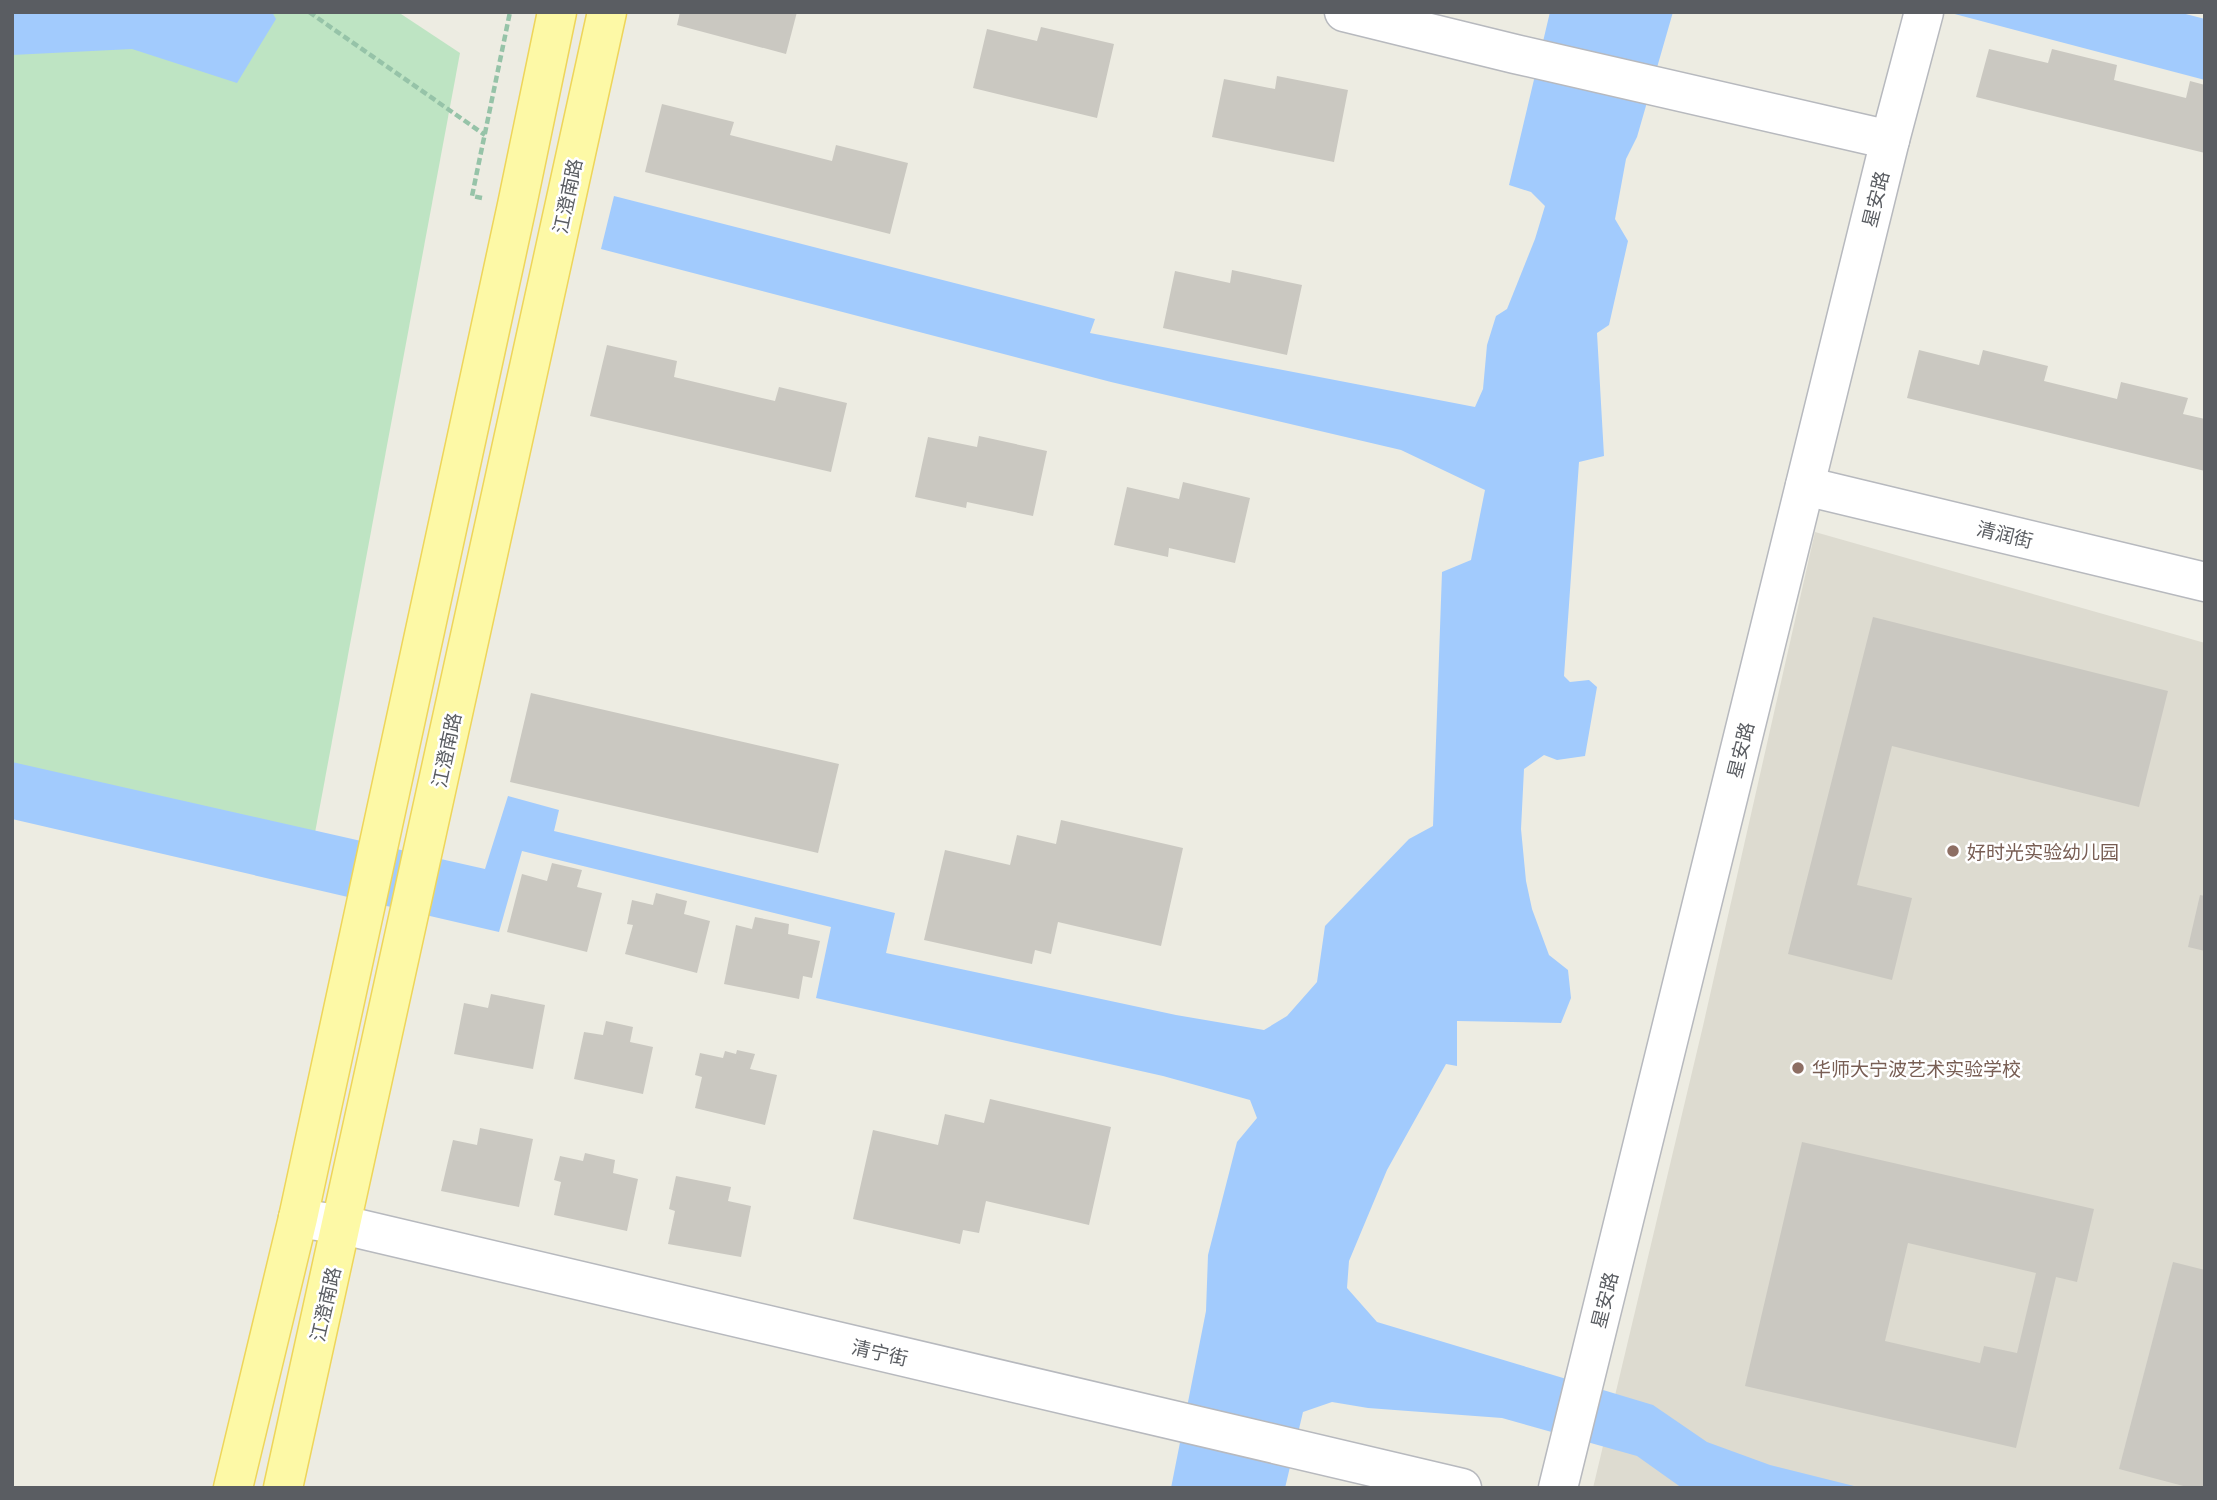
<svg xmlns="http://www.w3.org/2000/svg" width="2217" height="1500" font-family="'Exo 2','Noto Sans SC',sans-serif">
	<rect width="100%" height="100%" fill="#edece2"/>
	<path fill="#dddbd0" d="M1815 532 2205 643V1488H1593L1703 1026Z"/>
	<path fill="#bee4c3" d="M12 12H398L460 53 314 838 12 792Z"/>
	<g fill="#a2cbfd">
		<path d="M12 12H272L276 19 237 83 132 49 12 55Z"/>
		<path d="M1550 12H1673L1637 137 1626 159 1615 219 1628 241 1609 325 1597 333 1604 456 1579 462 1564 676 1570 682 1589 680 1597 687 1585 756 1557 760 1544 755 1524 769 1521 829 1526 881 1532 909 1549 955 1568 970 1571 998 1561 1023 1457 1021V1066L1446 1064 1387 1170 1349 1261 1347 1288 1377 1322 1653 1405 1707 1442 1770 1465 1862 1488H1682L1637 1456 1502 1418 1368 1408 1332 1402 1303 1412 1285 1488H1171L1206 1311 1208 1255 1237 1142 1257 1118 1250 1100 1163 1076 816 998 831 927 522 851 499 932 12 819V762L485 869 508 796 559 810 554 831 895 913 886 953 1176 1015 1264 1030 1287 1016 1317 982 1325 926 1409 839 1433 826 1442 572 1471 560 1485 490 1401 450 1111 382 601 249 614 196 1095 319 1090 333 1475 407 1483 389 1487 345 1496 316 1507 309 1535 239 1545 206 1531 192 1509 185Z"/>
		<path d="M1947 12H2178L2205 19V80Z"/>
	</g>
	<g fill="#cac8c1" fill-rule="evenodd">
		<path d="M680 12H797L786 54 677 25Z"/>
		<path d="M1041 27 1114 44 1097 118 973 88 987 29 1037 41Z"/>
		<path d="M1989 49 2048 63 2052 49 2117 65 2114 80 2186 98 2190 81 2205 85V153L1976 97Z"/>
		<path d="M1277 76 1348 90 1334 162 1212 137 1224 79 1275 89Z"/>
		<path d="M662 104 734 122 730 135 832 161 836 145 908 163 890 234 645 172Z"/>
		<path d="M1232 270 1302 285 1287 355 1163 328 1175 271 1230 283Z"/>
		<path d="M607 345 677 361 674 377 775 401 779 387 847 403 831 472 590 416Z"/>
		<path d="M1919 350 1979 365 1983 350 2048 366 2044 381 2117 399 2121 382 2188 398 2183 414 2205 419V471L1907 398Z"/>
		<path d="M979 436 1047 451 1033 516 967 502 966 508 915 497 928 437 977 447Z"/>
		<path d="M1183 482 1250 498 1235 563 1169 548 1168 557 1114 545 1127 487 1179 499Z"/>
		<path d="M1873 617 2168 691 2139 807 1892 746 1857 885 1912 898 1892 980 1788 954Z"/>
		<path d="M531 693 839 764 818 853 510 782Z"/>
		<path d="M1061 820 1183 848 1161 946 1058 922 1051 954 1035 950 1032 964 924 940 945 850 1010 865 1017 835 1056 844Z"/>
		<path d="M552 863 582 870 577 887 602 893 587 952 507 932 522 874 547 881Z"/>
		<path d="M656 893 687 901 684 914 710 921 697 973 625 954 633 925 627 924 632 900 653 905Z"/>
		<path d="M2200 895 2205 896V951L2188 947Z"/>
		<path d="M755 917 789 924 788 934 820 941 812 978 803 976 799 999 724 984 736 925 752 929Z"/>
		<path d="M491 994 545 1005 533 1069 454 1054 464 1003 488 1008Z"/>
		<path d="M606 1021 633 1027 630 1042 653 1047 643 1094 574 1079 584 1032 603 1035Z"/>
		<path d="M737 1050 755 1054 750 1069 777 1075 765 1125 695 1108 702 1077 695 1075 700 1053 723 1058 725 1051 736 1054Z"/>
		<path d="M990 1099 1111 1127 1089 1225 986 1201 979 1233 963 1230 960 1244 853 1219 873 1130 938 1145 945 1114 984 1123Z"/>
		<path d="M480 1128 533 1139 519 1207 441 1191 453 1140 477 1145Z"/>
		<path d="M1802 1142 2094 1209 2077 1282 2056 1277 2016 1448 1745 1386ZM1908 1243 2036 1273 2017 1353 1984 1346 1980 1363 1885 1341Z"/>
		<path d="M585 1153 615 1160 613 1173 638 1179 627 1231 554 1215 561 1182 554 1180 560 1156 583 1161Z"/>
		<path d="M676 1176 731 1187 728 1201 751 1206 741 1257 668 1244 675 1211 669 1209Z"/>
		<path d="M2173 1262 2205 1270V1488H2191L2119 1469Z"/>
	</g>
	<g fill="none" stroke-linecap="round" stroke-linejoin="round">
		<g stroke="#b7b9be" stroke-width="41">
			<g id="minor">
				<path d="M1344 12 1515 54 1890 140"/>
				<path d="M1805 486 2205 582"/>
				<path d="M298 1218 343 1225 1462 1488"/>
				<path d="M1558 1488 1890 140 1924 12"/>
			</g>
		</g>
		<g stroke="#eed55a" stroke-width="41">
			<g id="major">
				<path d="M233 1488 298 1218 517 205 557 12"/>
				<path d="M283 1488 607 12"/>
			</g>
		</g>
		<g stroke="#96c3a8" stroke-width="4.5" stroke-dasharray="7 3.5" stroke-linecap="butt">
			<path d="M309 12 485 135"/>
			<path d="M482 198 472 196 510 12"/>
		</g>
		<use href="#minor" stroke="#fff" stroke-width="38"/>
		<use href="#major" stroke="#fdf9a6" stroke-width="38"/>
	</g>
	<g fill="#8d6e63" stroke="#fff" stroke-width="2.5">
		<circle cx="1953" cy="851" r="7"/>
		<circle cx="1798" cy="1068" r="7"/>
	</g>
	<g text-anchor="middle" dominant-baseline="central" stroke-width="5" stroke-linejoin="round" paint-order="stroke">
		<g font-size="19" fill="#5a5d62" stroke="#fff">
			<text transform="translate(567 196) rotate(-78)">江澄南路</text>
			<text transform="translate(1875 199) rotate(-76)">星安路</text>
			<text transform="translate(2005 534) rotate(14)">清润街</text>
			<text transform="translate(446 750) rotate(-78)">江澄南路</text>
			<text transform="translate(1740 750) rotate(-76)">星安路</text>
			<text transform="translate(1604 1300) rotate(-76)">星安路</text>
			<text transform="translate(325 1304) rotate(-77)">江澄南路</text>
			<text transform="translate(880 1352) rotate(13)">清宁街</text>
		</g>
		<g font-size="19" fill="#785e54" stroke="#fff" text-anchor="start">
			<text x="1967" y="851">好时光实验幼儿园</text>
			<text x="1812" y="1068">华师大宁波艺术实验学校</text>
		</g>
	</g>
	<rect width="2217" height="1500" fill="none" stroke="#5a5d62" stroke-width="28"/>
</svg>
